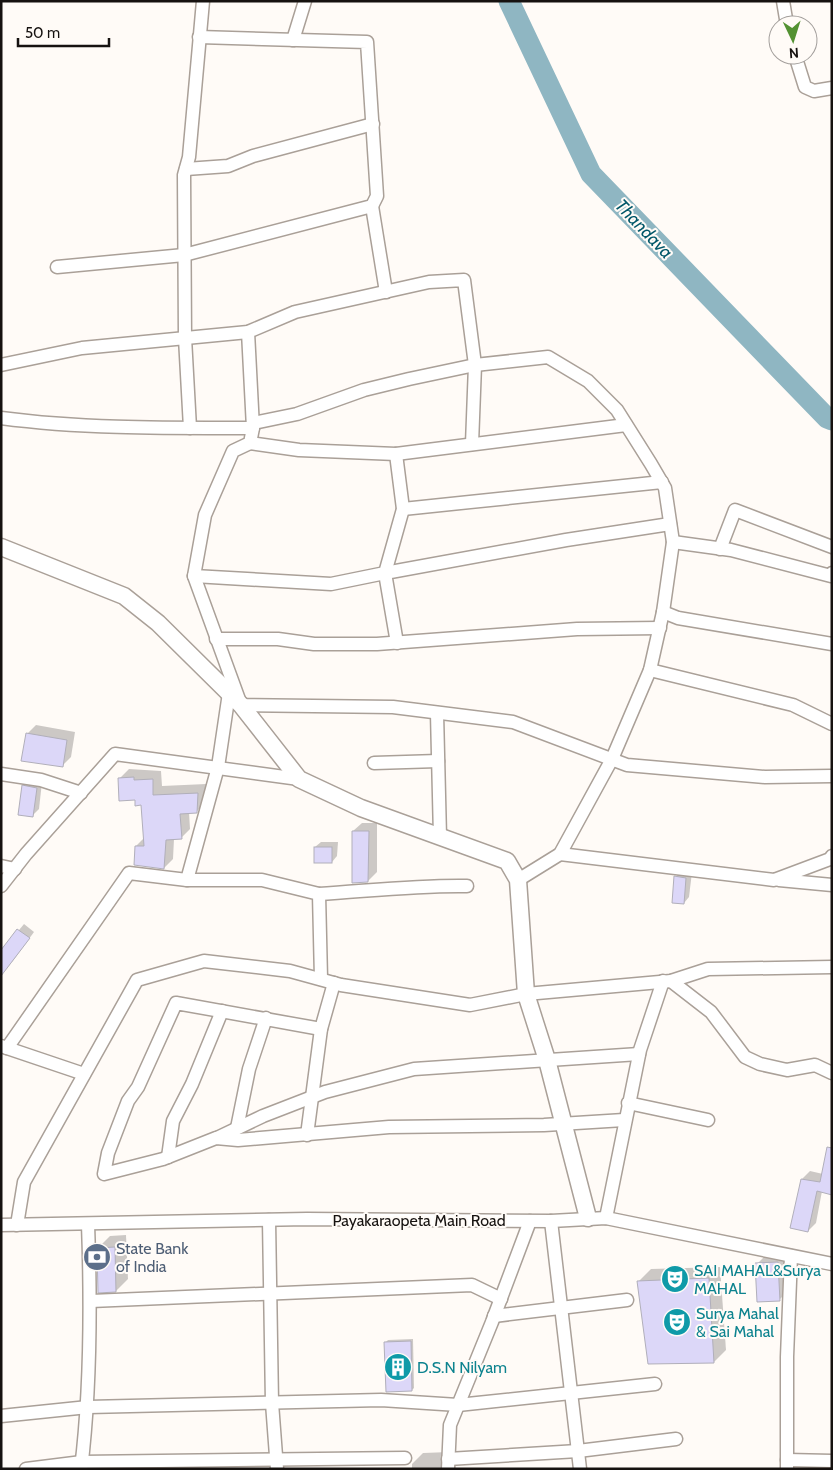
<svg xmlns="http://www.w3.org/2000/svg" width="833" height="1470" font-family="Cabin,sans-serif">
	<rect width="100%" height="100%" fill="#fffbf7"/>
	<g fill="#0003">
		<path d="M36 725 75 732 71 757 62 766 27 734Z"/>
		<path d="M129 769 161 771 162 786 206 784 205 803 196 812H189L190 829 181 838 174 839 173 859 164 868 136 846 144 838 142 804 120 778Z"/>
		<path d="M28 780 42 782 39 809 33 815 23 786Z"/>
		<path d="M362 823H377V872L368 881 353 831Z"/>
		<path d="M321 842H338L337 856 332 862 315 847Z"/>
		<path d="M681 871 692 872 689 897 684 903 676 877Z"/>
		<path d="M24 924 34 932 12 962 1 952Z"/>
		<path d="M810 1171 823 1174 822 1191 816 1223 808 1231 802 1179Z"/>
		<path d="M126 1235 128 1279 116 1291 98 1248 110 1236Z"/>
		<path d="M789 1251 791 1288 779 1300 757 1264 769 1252Z"/>
		<path d="M720 1267 726 1350 714 1362 639 1281 651 1269Z"/>
		<path d="M413 1339 414 1388 412 1390 385 1343 388 1340Z"/>
		<path d="M449 1452 453 1469H412V1464L423 1453Z"/>
	</g>
	<g fill="none" stroke-linecap="round" stroke-linejoin="round">
		<path stroke="#8fb6c2" stroke-width="21" d="M509 1 591 174 827 418 832 420"/>
	</g>
	<g fill="#dcd7f8" stroke="#b1afba">
		<path d="M26 733 67 740 63 767 21 761Z"/>
		<path d="M134 777V780L153 779V795L198 793 197 813 180 814 182 839 166 840 164 869 134 865 135 846H144L141 805 135 806V800L119 801 118 778Z"/>
		<path d="M22 785 37 788 33 817 18 815Z"/>
		<path d="M352 831H369L368 882 352 883Z"/>
		<rect x="314" y="847" width="18" height="16"/>
		<path d="M674 876 686 878 684 904 672 903Z"/>
		<path d="M17 929 30 938 1 976V950Z"/>
		<path d="M827 1147 832 1148V1195L817 1191 808 1232 790 1228 801 1179 820 1182Z"/>
		<path d="M115 1247 116 1292 98 1293 97 1248Z"/>
		<path d="M778 1262 780 1301 757 1302 755 1263Z"/>
		<path d="M709 1278 714 1363 648 1364 637 1281Z"/>
		<path d="M411 1341 412 1391 386 1392 384 1342Z"/>
	</g>
	<g fill="none" stroke-linecap="round" stroke-linejoin="round">
		<g stroke="#aaa098" stroke-width="15">
			<g id="minor">
				<path d="M783 1 787 25"/>
				<path d="M293 40 305 1"/>
				<path d="M795 55 805 87 814 91 832 88"/>
				<path d="M186 169 228 166 253 156 373 124"/>
				<path d="M372 206 386 292"/>
				<path d="M57 267 184 255 372 206 377 196 367 42 199 37"/>
				<path d="M248 332 253 428 250 443 233 451 205 515 194 576 241 705 393 707 513 722 627 765 765 777 832 776"/>
				<path d="M1 365 82 348 248 332 295 312 429 282 464 280 475 365 472 444"/>
				<path d="M1 418C84 429 170 428 253 428"/>
				<path d="M254 423 297 414 364 390 409 379 475 365 548 357 588 381 617 410 651 464 665 488 673 542 663 612 650 670 612 759 560 854 518 880"/>
				<path d="M190 428 185 338 184 175 189 157 203 1"/>
				<path d="M250 443 299 450 396 454 626 425"/>
				<path d="M403 509 662 482"/>
				<path d="M673 542 731 550 831 576 832 573"/>
				<path d="M720 549 735 510 832 547"/>
				<path d="M194 576 331 584 385 573 403 509 396 454"/>
				<path d="M663 612 678 618 832 644"/>
				<path d="M216 639H278L314 644H377L577 629 660 628"/>
				<path d="M397 643 385 573 566 540 670 524"/>
				<path d="M650 670 793 705 832 724"/>
				<path d="M437 713 440 837"/>
				<path d="M374 763 438 761"/>
				<path d="M1 774 41 780 81 793"/>
				<path d="M560 854 774 880 830 859 832 856"/>
				<path d="M1 866 15 869"/>
				<path d="M187 880H262L319 894 321 979"/>
				<path d="M779 880 832 885"/>
				<path d="M1 886 26 854 115 754 299 779"/>
				<path d="M319 894C368 891 417 885 467 886"/>
				<path d="M671 981 711 1012 745 1057 760 1064 787 1070 815 1065 832 1073"/>
				<path d="M321 1029 176 1003 138 1087 128 1101 108 1153 104 1174 163 1159 216 1138 238 1140 389 1127 544 1125 624 1120"/>
				<path d="M1 1046 84 1074"/>
				<path d="M7 1048 129 873 187 880 218 767 229 693"/>
				<path d="M628 1103 708 1120"/>
				<path d="M237 1128 249 1069 266 1018"/>
				<path d="M307 1135 321 1029 334 983"/>
				<path d="M217 1138 263 1116 325 1092 414 1069 639 1054"/>
				<path d="M168 1157 173 1121 192 1084 222 1011"/>
				<path d="M606 1218 640 1050 663 981"/>
				<path d="M269 1220 272 1403 277 1469"/>
				<path d="M551 1221 580 1469"/>
				<path d="M1 1225 307 1219 551 1221 606 1218 832 1264"/>
				<path d="M17 1225 24 1182 137 980 204 961 290 971 341 985 470 1005 526 994 671 981 708 969 832 967"/>
				<path d="M91 1301 472 1285 501 1299"/>
				<path d="M494 1316 627 1300"/>
				<path d="M1 1416 88 1407 381 1400 458 1405 655 1384"/>
				<path d="M448 1459 578 1451 676 1439"/>
				<path d="M787 1460 832 1461"/>
				<path d="M26 1469 82 1462 405 1458"/>
				<path d="M81 1469C91 1387 91 1306 88 1224"/>
				<path d="M448 1469 450 1425 492 1322 530 1221"/>
				<path d="M787 1469V1357L791 1256"/>
			</g>
		</g>
		<g stroke="#aaa098" stroke-width="19">
			<path id="major" d="M1 547 124 596 158 623 241 705 299 779 361 808 507 861 518 880 526 994 547 1060 588 1218"/>
		</g>
		<use href="#minor" stroke="#fff" stroke-width="12"/>
		<use href="#major" stroke="#fff" stroke-width="16"/>
	</g>
	<defs>
		<g id="bank-disc" transform="scale(1.4375)"><circle r="9.5" fill="#5c6f8a" stroke="#fffbf7"/><path d="M-6-4H6V4H-6ZM0-2.3a2.3 2.3 0 1 0 0 4.6a2.3 2.3 0 1 0 0-4.6Z" fill="#fff"/></g>
		<g id="theatre-disc" transform="scale(1.4375)"><circle r="9.5" fill="#0f9aa8" stroke="#fffbf7"/><path d="M-5-5.5Q0-4 5-5.5V0Q5 5 0 6Q-5 5-5 0ZM-3.3-2.5H-1v1.5H-3.3ZM1-2.5H3.3v1.5H1ZM-2.8 1Q0 5.5 2.8 1Z" fill="#fff"/></g>
		<g id="building-disc" transform="scale(1.4375)"><circle r="9.5" fill="#0f9aa8" stroke="#fffbf7"/><path d="M-4-6H4V6H1V3H-1V6H-4ZM-2.5-4.3h1.7v1.8h-1.7ZM.8-4.3h1.7v1.8H.8ZM-2.5-1h1.7V.8h-1.7ZM.8-1h1.7V.8H.8Z" fill="#fff"/></g>
	</defs>
	<g fill-rule="evenodd">
		<use href="#bank-disc" x="97" y="1257"/>
		<use href="#theatre-disc" x="675" y="1279"/>
		<use href="#theatre-disc" x="677" y="1322"/>
		<use href="#building-disc" x="398" y="1367"/>
	</g>
	<g text-anchor="middle" dominant-baseline="central" stroke-width="4" stroke-linejoin="round" paint-order="stroke">
		<g font-size="16" fill="#161210" stroke="#fffbf7">
			<text x="419" y="1220">Payakaraopeta Main Road</text>
		</g>
		<g font-size="16" fill="#4e5e75" stroke="#fffbf7" text-anchor="start">
			<text x="116" y="1248">State Bank<tspan x="116" dy="18">of India</tspan></text>
		</g>
		<g font-size="16" fill="#0d838f" stroke="#fffbf7" text-anchor="start">
			<text x="694" y="1270">SAI MAHAL&amp;Surya<tspan x="694" dy="18">MAHAL</tspan></text>
			<text x="696" y="1313">Surya Mahal<tspan x="696" dy="18">&amp; Sai Mahal</tspan></text>
			<text x="417" y="1367">D.S.N Nilyam</text>
		</g>
		<g font-size="18" font-style="italic" fill="#025769" stroke="#fffbf7">
			<text transform="translate(644 229) rotate(46)">Thandava</text>
		</g>
	</g>
	<rect width="833" height="1470" fill="none" stroke="#161210" stroke-width="5"/>
	<g transform="translate(793 40) rotate(176)"><circle r="24" fill="#fffbf7" stroke="#a29e9b"/>
	<path d="M0-4L9 19L0 12L-9 19Z" fill="#539232"/>
	<text y="-8" font-size="14" font-weight="bold" text-anchor="middle" fill="#161210">N</text>
	</g>
	<path d="M18 38v8h91v-8" fill="none" stroke="#161210" stroke-width="2.5"/>
	<text x="25" y="38" font-size="15" fill="#161210" stroke="#fffbf7" stroke-width="4" paint-order="stroke">50 m</text>
</svg>
